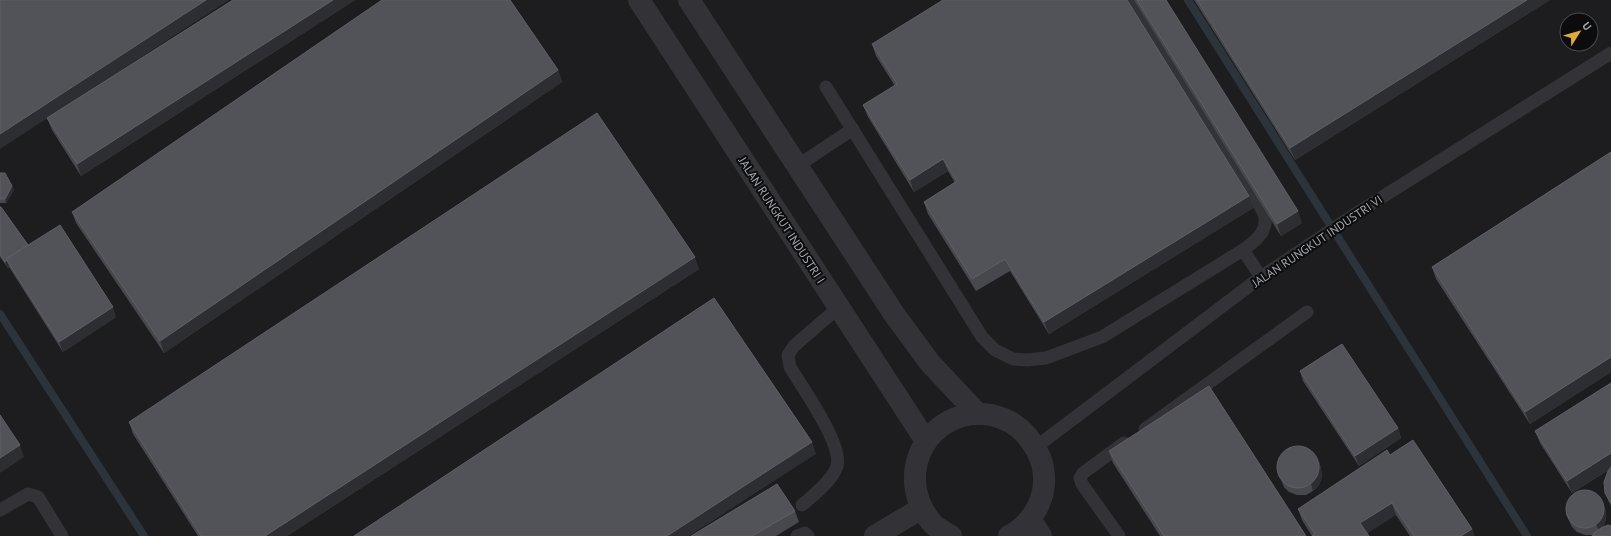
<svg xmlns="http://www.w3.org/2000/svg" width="1611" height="536" font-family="'PT Sans',sans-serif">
	<rect width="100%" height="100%" fill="#111112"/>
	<path fill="#1d1d1f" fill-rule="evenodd" d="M0 0H1611V536H0ZM1567 20H1591V44H1567Z"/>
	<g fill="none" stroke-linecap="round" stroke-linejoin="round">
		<g stroke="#2c333a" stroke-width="8">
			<path d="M1188 0 1527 536"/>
			<path d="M0 314 144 536"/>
		</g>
		<g stroke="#333337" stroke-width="13">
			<path d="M826 87 982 337 995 350 1013 359 1027 360 1046 358 1102 337 1243 250C1256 241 1271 229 1263 211L1132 0"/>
			<path d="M797 166 853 129"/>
			<path d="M1243 250 1261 277"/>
			<path d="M1145 429 1307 312"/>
			<path d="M1036 447 1261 277 1357 213 1611 53"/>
			<path d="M802 505C813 496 833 480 837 466 843 444 802 387 790 367L788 355 794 346 839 307"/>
			<path d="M0 510 28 494 38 497 62 536"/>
			<path d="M797 536 805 533 808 536"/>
			<path d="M1119 536 1082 484 1080 478 1083 473 1124 443"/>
		</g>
		<g stroke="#333337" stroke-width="22">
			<path d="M639 0 926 441"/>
			<path d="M689 0 894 314 930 363 977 413"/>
			<path d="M1030 519 1041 536"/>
			<path d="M875 536 922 508"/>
			<path d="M951 536C945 532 938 529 933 524 891 477 927 405 991 415 1005 418 1018 425 1027 436 1038 450 1045 464 1044 483 1043 505 1028 527 1009 536"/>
		</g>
	</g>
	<g fill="#47484d">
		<path d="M233 0H355L81 176 52 130 47 118Z"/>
		<path d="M1134 0H1166L1302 223 1281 236Z"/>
		<path d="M1194 0H1550L1295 160Z"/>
		<path d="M872 44 1253 208 1049 334 1010 271 976 291 928 214 924 202 955 183 948 171 914 192 868 117 863 105 895 86 876 56Z"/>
		<path d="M558 70 562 82 164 353 76 223 72 212Z"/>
		<path d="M1611 152V372L1530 424 1436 279 1432 267Z"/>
		<path d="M0 173 14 190 6 203H0Z"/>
		<path d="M0 207 28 245 116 317 63 352 9 267 8 268 0 257Z"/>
		<path d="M699 269 287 536H198L133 434 129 422Z"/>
		<path d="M1300 371 1398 428 1401 438 1359 466 1303 381Z"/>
		<path d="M1611 383V506L1605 493 1610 469 1572 493 1540 443 1535 431Z"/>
		<path d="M1109 451 1306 536H1160L1113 463Z"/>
		<path d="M1390 455 1472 529 1474 536H1410L1396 515 1312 536 1302 520 1298 509Z"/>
		<path d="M1319 462 1321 469 1322 477 1319 485 1313 491 1306 495H1297L1289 492 1284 487 1278 472Z"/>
		<path d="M1603 504 1606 511V519L1604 526 1603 527 1592 535H1585L1577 532 1572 527 1566 514Z"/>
		<path d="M795 511 799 522 776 536H691Z"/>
	</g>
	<g fill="#2d2e31">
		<path d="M206 0H229L0 149V134Z"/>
		<path d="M333 0H355L81 176 77 164Z"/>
		<path d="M1527 0H1550L1295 160 1290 148Z"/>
		<path d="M558 70 562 82 164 353 160 341Z"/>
		<path d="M943 159 948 171 914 192 910 180Z"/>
		<path d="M12 186 14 190 6 203 5 199Z"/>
		<path d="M1249 196 1253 208 1049 334 1044 322Z"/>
		<path d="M1298 211 1302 223 1281 236 1277 224Z"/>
		<path d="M695 257 699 269 287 536H265Z"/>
		<path d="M7 260 9 267 8 268 5 262Z"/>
		<path d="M113 307 116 317 63 352 59 342Z"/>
		<path d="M1611 357V372L1530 424 1525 412Z"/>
		<path d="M1398 428 1401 438 1359 466 1355 456Z"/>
		<path d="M812 442 816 454 689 536H667Z"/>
		<path d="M20 445 24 457 0 473V458Z"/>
		<path d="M1611 453V468L1572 493 1567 481Z"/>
		<path d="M1319 462 1321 469 1322 477 1319 485 1313 491 1311 484Z"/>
		<path d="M1392 503 1396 515 1365 535 1360 523Z"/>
		<path d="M1603 504 1606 511V519L1604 526 1599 531 1596 524Z"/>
		<path d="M1472 529 1474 536H1461Z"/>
	</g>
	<g fill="#515358" stroke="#5e6066">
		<path d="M0 0H206L0 134Z"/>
		<path d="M233 0H333L77 164 47 118Z"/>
		<path d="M382 0H510L558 70 160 341 72 212Z"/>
		<path d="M943 0H1127L1249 196 1044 322 1005 259 972 279 924 202 957 181 943 159 910 180 863 105 897 84 872 44Z"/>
		<path d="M1137 0H1166L1298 211 1277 224Z"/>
		<path d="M1197 0H1527L1290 148Z"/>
		<path d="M597 113 695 257 265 536H201L129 422Z"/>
		<path d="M1611 152V357L1525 412 1432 267Z"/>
		<path d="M0 173H5L12 186 5 199H0Z"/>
		<path d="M0 207H1L28 245 6 259 7 260 5 262 0 254Z"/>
		<path d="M60 225 113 307 59 342 6 259Z"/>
		<path d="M714 298 812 442 667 536H354Z"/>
		<path d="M1342 344 1398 428 1355 456 1300 371Z"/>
		<path d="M1611 383V453L1567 481 1535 431Z"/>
		<path d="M1209 386 1306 536H1164L1109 451Z"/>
		<path d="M0 415 20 445 0 458Z"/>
		<path d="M1413 440 1472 529 1461 536H1414L1392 503 1360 523 1369 536H1312L1315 534 1298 509 1387 450 1390 455Z"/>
		<circle cx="1298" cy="467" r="21"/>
		<path d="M1611 467V503L1610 502 1605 493 1604 482 1608 471Z"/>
		<path d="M777 484 795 511 752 536H691Z"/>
		<circle cx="1585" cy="509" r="19"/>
		<path d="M1608 525 1611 526V536H1592L1594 533 1601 528Z"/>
	</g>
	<g text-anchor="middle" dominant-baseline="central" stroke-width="4" stroke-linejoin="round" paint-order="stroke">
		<g font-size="12" fill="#a4a8b2" stroke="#0c0c0d">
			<text transform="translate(782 220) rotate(57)">JALAN RUNGKUT INDUSTRI I</text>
			<text transform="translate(1317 241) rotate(-34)">JALAN RUNGKUT INDUSTRI VI</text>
		</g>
	</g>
	<g transform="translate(1579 32) rotate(53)"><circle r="19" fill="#0c0c0d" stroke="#494a4f"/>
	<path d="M0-3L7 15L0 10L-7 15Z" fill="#dfaa3d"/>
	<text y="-6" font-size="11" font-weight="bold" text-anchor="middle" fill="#a4a8b2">U</text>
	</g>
</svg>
